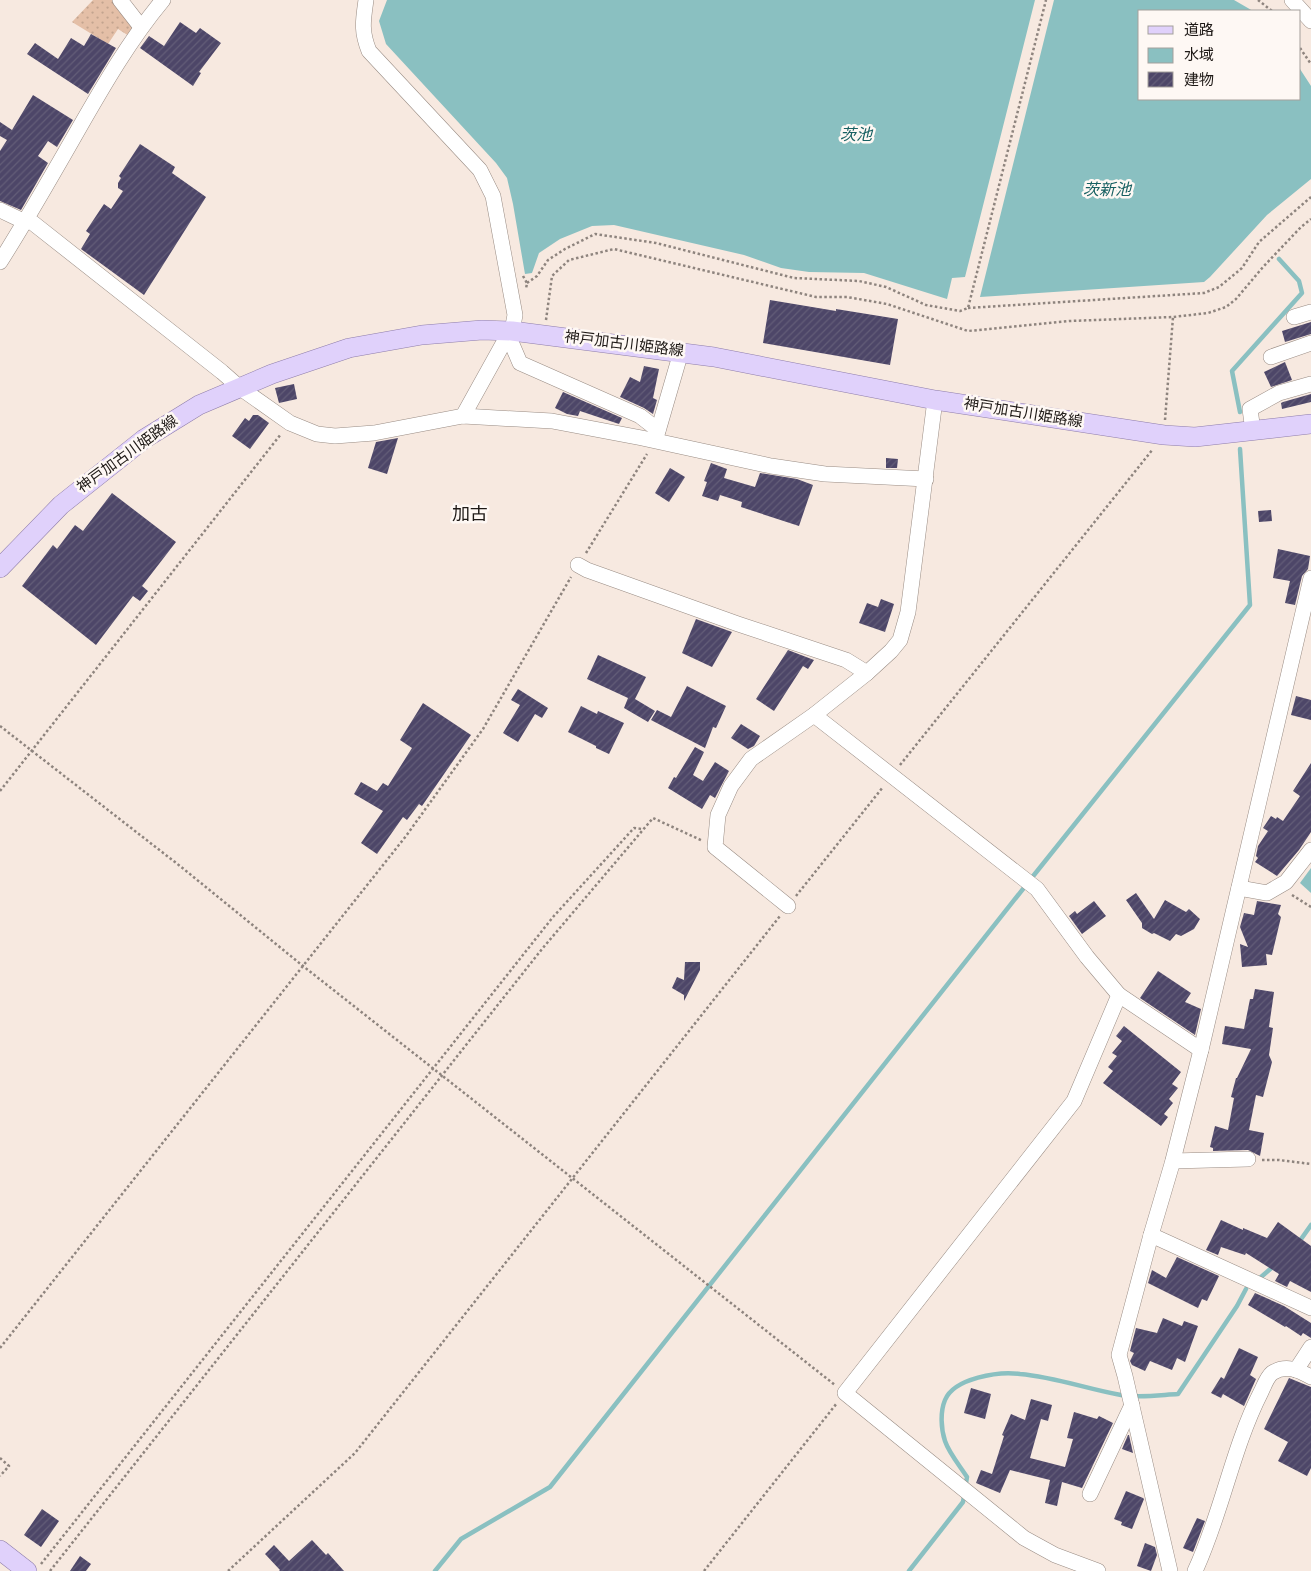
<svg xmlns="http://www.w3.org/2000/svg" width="1311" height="1571" font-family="Overpass,'Noto Sans JP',sans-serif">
	<defs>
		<pattern id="grass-dots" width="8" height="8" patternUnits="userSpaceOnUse" patternTransform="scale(1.25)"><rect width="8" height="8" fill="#e4bfa7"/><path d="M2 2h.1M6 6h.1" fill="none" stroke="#c3a48f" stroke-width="1.8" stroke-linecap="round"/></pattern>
		<pattern id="building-hatch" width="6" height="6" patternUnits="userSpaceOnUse" patternTransform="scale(1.25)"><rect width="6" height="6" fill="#4d4668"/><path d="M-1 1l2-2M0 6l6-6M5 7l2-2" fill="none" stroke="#635d78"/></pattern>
	</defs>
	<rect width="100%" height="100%" fill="#f7e9e0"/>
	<path fill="url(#grass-dots)" d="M93 0H115L136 26 129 36 118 29 108 44 72 22Z"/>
	<g fill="#8ac0c1">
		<path d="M387 0H1035L965 277 952 278 947 299 864 273 809 272 781 268 744 255 614 225 592 226 560 239 539 253 532 273 525 274 513 204 507 178 496 163 386 44 379 21Z"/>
		<path d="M1054 0H1234L1253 11H1140V99H1300V69L1311 86V179L1267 215 1210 277 1204 282 980 297Z"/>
		<path d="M1311 868V893L1300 883Z"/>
	</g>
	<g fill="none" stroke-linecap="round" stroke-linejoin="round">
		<g stroke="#8ac0c1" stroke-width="4.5">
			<path d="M1240 412 1232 371 1302 293 1299 281 1279 259"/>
			<path d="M1299 1242 1311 1225"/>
			<path d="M1261 1277 1275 1265"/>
			<path d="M435 1571 461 1539 550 1487 1034 875 1250 605 1240 449"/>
			<path d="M909 1571 963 1502 967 1477C960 1466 949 1453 945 1441 941 1429 940 1412 945 1400 954 1378 999 1371 1020 1374 1055 1377 1087 1389 1121 1395 1139 1398 1160 1395 1178 1394L1237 1306 1246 1289"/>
		</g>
	</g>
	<g fill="url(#building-hatch)">
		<path d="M180 22 196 33 200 28 221 43 199 72 201 73 193 86 140 48 149 36 164 46Z"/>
		<path d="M91 34 116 48 88 94 27 54 35 43 58 59 71 38 84 46Z"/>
		<path d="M33 95 73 120 57 147 48 141 38 156 48 163 21 210 0 201V151L7 140 0 136V122L12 130Z"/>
		<path d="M140 144 175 167 172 173 206 197 144 295 81 249 90 234 86 231 104 204 111 209 123 191 118 188V183L121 178 119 176Z"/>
		<path d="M770 300 836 311V309L898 319 890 365 763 343Z"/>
		<path d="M1311 322V334L1285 342 1282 331Z"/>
		<path d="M1285 362 1292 380 1271 387 1264 372Z"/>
		<path d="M644 366 659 369 653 398 657 400 653 414 644 408 620 397 630 377 640 382Z"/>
		<path d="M294 384 297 399 279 403 275 388Z"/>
		<path d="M563 392 622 418 619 424 580 411 578 416 567 414 555 408Z"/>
		<path d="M1311 394V402L1282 409 1281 403 1283 402Z"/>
		<path d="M253 415H258L269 423 250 449 232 436 245 418 249 421Z"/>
		<path d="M398 438 387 474 368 468 376 442Z"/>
		<path d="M886 458 898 459 897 468H886Z"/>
		<path d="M711 463 727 469 724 478 755 487 760 473 797 479 813 485 799 526 741 507 742 502 720 495 718 501 702 496 707 482 704 481Z"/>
		<path d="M670 468 685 477 669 502 655 493Z"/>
		<path d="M112 493 176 542 142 586 148 591 140 601 133 596 96 645 22 586 53 545 57 549 75 525 83 531Z"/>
		<path d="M1271 510 1272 521 1259 522 1258 511Z"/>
		<path d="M1278 549 1310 556 1308 569 1302 576 1295 605 1285 603 1290 581 1273 578Z"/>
		<path d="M881 599 894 604 885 632 859 623 867 603 878 607Z"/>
		<path d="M696 619 732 632 712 667 682 653Z"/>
		<path d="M788 650 814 660 808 669 803 666 774 711 756 699Z"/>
		<path d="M598 655 646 677 635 699 655 711 648 722 624 708 628 698 587 679Z"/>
		<path d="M687 686 726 706 716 728 713 727 705 748 651 720 657 710 671 717Z"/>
		<path d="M518 689 548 708 542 718 535 714 518 742 503 733 520 705 511 700Z"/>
		<path d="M1296 696 1311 700V720L1291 715Z"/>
		<path d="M423 703 471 735 422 806 419 804 407 820 403 817 377 854 361 843 383 811 354 794 361 782 377 791 383 783 388 786 412 748 400 740Z"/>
		<path d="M581 706 597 714 598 711 624 723 609 754 596 748V746L568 732Z"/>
		<path d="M741 724 760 736 754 746 748 749 731 738Z"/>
		<path d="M695 747 704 752 693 775 703 781 715 762 729 771 715 798 710 795 702 809 668 788 674 777 676 778Z"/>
		<path d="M1311 763V832L1299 850 1277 876 1255 862 1258 858 1256 856 1258 846 1268 831 1263 828 1271 816 1276 819 1277 817 1283 821 1300 796 1293 791Z"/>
		<path d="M1136 893 1154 919 1165 900 1186 912 1189 909 1200 919 1194 929 1181 936 1176 934 1170 941 1154 933 1152 934 1142 928V923L1126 900Z"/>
		<path d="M1094 901 1106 916 1082 934 1069 916 1075 911 1077 914Z"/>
		<path d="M1257 901 1281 905 1278 914 1281 917 1272 955 1266 954 1267 965 1242 967 1240 944 1248 947 1240 927 1244 913 1254 915Z"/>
		<path d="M685 962H700V970L684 1001V995L672 988 677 977 684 980Z"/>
		<path d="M1158 971 1191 993 1185 1002 1201 1009 1195 1035 1140 998Z"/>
		<path d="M1255 989 1274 992 1269 1027 1273 1028 1269 1055 1272 1062 1263 1097 1256 1095 1249 1130 1264 1133 1260 1156 1248 1150 1213 1151V1148L1210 1147 1215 1126 1228 1130 1234 1098 1231 1097 1236 1078H1237L1251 1049 1222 1044 1225 1026 1244 1029 1250 999H1253Z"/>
		<path d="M1124 1026 1181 1072 1172 1084 1178 1088 1169 1099 1173 1103 1164 1114 1168 1117 1161 1126 1103 1083 1113 1071 1108 1067 1117 1056 1112 1053 1122 1041 1116 1036Z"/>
		<path d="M1221 1220 1243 1230V1228L1267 1238 1278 1222 1311 1246V1292L1290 1281 1287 1287 1275 1281 1279 1274 1246 1253 1245 1255 1221 1247 1218 1255 1206 1250Z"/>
		<path d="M1177 1257 1219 1276 1207 1301 1202 1299 1198 1308 1148 1283 1152 1270 1166 1278Z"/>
		<path d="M1255 1293 1284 1306 1311 1323V1338L1303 1333 1301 1336 1286 1326 1285 1327 1248 1305Z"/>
		<path d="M1163 1318 1182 1326 1184 1321 1198 1326 1185 1362 1177 1358 1172 1370 1150 1361 1145 1371 1132 1365 1130 1361 1134 1353 1130 1351 1136 1328 1157 1333Z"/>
		<path d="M1239 1348 1258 1357 1250 1375 1256 1379 1244 1406 1223 1394 1221 1398 1211 1393 1221 1377 1224 1379Z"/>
		<path d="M1289 1378 1311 1387V1468L1307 1476 1278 1461 1288 1442 1264 1429Z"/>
		<path d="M971 1388 991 1394 985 1419 964 1413Z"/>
		<path d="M1031 1399 1052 1405 1048 1421 1041 1419 1030 1458 1065 1467 1073 1439 1067 1438 1074 1412 1097 1419 1099 1416 1113 1423 1082 1488 1062 1482 1057 1506 1045 1503 1050 1480 1010 1470 1000 1493 976 1483 981 1470 992 1474 1004 1436 1002 1435 1011 1414 1025 1420Z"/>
		<path d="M1128 1435H1129L1133 1453 1122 1449Z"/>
		<path d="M1126 1491 1143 1498 1144 1499 1132 1529 1121 1525 1122 1522 1114 1519Z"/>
		<path d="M42 1509 59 1521 41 1547 24 1535Z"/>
		<path d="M1197 1518 1205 1521 1193 1552 1183 1548Z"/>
		<path d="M312 1540 326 1555 328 1553 344 1571H279L280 1570 265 1554 274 1545 289 1561Z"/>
		<path d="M1145 1543 1155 1547 1157 1555 1151 1571 1137 1566Z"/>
		<path d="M80 1556 91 1564 86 1571H70Z"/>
	</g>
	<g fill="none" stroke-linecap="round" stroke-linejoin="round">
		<g stroke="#998c84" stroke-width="16">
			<g id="minor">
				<path d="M120 0 141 27"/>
				<path d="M366 0C363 21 361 31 369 51L480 170 493 196 515 315 512 331 508 335 463 416"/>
				<path d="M1292 0 1311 21"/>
				<path d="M0 210 19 219 33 223 222 372 239 387 290 423 317 434 335 436 374 433 463 416 552 421 642 438 771 466 825 474 926 479"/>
				<path d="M0 262C26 221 50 179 74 137 101 90 128 42 163 0"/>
				<path d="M1294 317 1311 312"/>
				<path d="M508 335 520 363 640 416 658 430"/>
				<path d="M1271 357 1311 343"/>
				<path d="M1253 431 1250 409 1279 393 1311 384"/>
				<path d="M656 438 681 352"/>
				<path d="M578 565 587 570 738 624 846 660 867 673"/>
				<path d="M814 715 1037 889 1087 957 1119 995 1074 1101 845 1393 1024 1538 1055 1555 1098 1571"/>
				<path d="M1239 888 1267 893 1286 882 1311 850"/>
				<path d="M788 906 715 847 718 815 731 786 751 759 814 715 867 673 891 651 900 640 908 612 935 400"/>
				<path d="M1119 995 1201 1050"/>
				<path d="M1173 1161 1248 1159"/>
				<path d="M1151 1235 1311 1308"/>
				<path d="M1296 1370 1311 1347"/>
				<path d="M1090 1494 1132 1405"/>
				<path d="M1170 1571 1125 1376 1119 1355 1151 1235 1172 1164 1201 1050 1311 578"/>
				<path d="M1195 1571C1222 1513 1232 1449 1261 1392 1264 1386 1267 1377 1272 1373 1286 1364 1298 1370 1311 1377"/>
			</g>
		</g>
		<g stroke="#8e7daa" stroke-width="20">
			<g id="major">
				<path d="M0 568 61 505 144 439 199 405 272 374 349 348 422 335 482 330 512 331 714 357 935 400 1164 435 1195 437 1311 424"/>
				<path d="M0 1550 27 1571"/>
			</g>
		</g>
		<g stroke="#8e847e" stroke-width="2.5" stroke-dasharray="2.5 2.5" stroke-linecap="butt">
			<path d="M1258 0 1272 11"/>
			<path d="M1300 48 1311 64"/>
			<path d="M523 276 527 283 526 289"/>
			<path d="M527 283 537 276 548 260 565 249 595 234 656 243 794 278 859 281 886 287 926 305 960 311 968 308 1046 0"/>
			<path d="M968 308 1204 293 1219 287 1242 268 1259 242 1311 197"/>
			<path d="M546 320 552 276 569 260 614 249 816 297H847L887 304 968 331 1070 321 1173 317 1208 313 1226 307 1236 299 1263 267 1301 227 1311 219"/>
			<path d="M1165 420 1173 317"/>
			<path d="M586 553 647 454"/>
			<path d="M0 726 180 866 303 966 835 1385"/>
			<path d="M900 765 1153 449"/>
			<path d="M0 791 281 434"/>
			<path d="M1292 895 1311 907"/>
			<path d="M796 896 883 787"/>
			<path d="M1262 1160H1279L1311 1164"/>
			<path d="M0 1348 406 836 483 729 571 577"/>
			<path d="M0 1458 9 1466 0 1476"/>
			<path d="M41 1564 553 917 634 828 642 829"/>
			<path d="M50 1571 542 949 653 818 703 841"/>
			<path d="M228 1571 355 1453 780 916"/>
			<path d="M704 1571 837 1403"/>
		</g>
		<use href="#minor" stroke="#fff" stroke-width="15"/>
		<use href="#major" stroke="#e0d1fb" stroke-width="19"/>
	</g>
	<g text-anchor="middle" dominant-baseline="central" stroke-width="5" stroke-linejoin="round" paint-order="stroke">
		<g font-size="15" fill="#1e1916" stroke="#fef8f4">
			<text transform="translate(624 345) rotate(7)">神戸加古川姫路線</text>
			<text transform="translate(1023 414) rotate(9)">神戸加古川姫路線</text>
			<text transform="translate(128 455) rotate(-36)">神戸加古川姫路線</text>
		</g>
		<g font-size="16" font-style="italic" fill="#176062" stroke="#fef8f4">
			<text x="856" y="136">茨池</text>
			<text x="1107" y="191">茨新池</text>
		</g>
		<g font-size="18" fill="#1e1916" stroke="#fef8f4">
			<text x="470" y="515">加古</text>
		</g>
	</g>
	<rect x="1138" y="10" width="162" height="90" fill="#fef8f4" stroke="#a49f9b"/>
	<rect x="1148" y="26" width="25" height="8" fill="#e0d1fb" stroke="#a49f9b"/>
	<text x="1184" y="35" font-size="15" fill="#1e1916">道路</text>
	<rect x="1148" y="48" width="25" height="15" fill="#8ac0c1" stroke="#a49f9b"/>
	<text x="1184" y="60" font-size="15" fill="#1e1916">水域</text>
	<rect x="1148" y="72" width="25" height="15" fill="url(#building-hatch)" stroke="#a49f9b"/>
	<text x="1184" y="85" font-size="15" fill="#1e1916">建物</text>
</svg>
